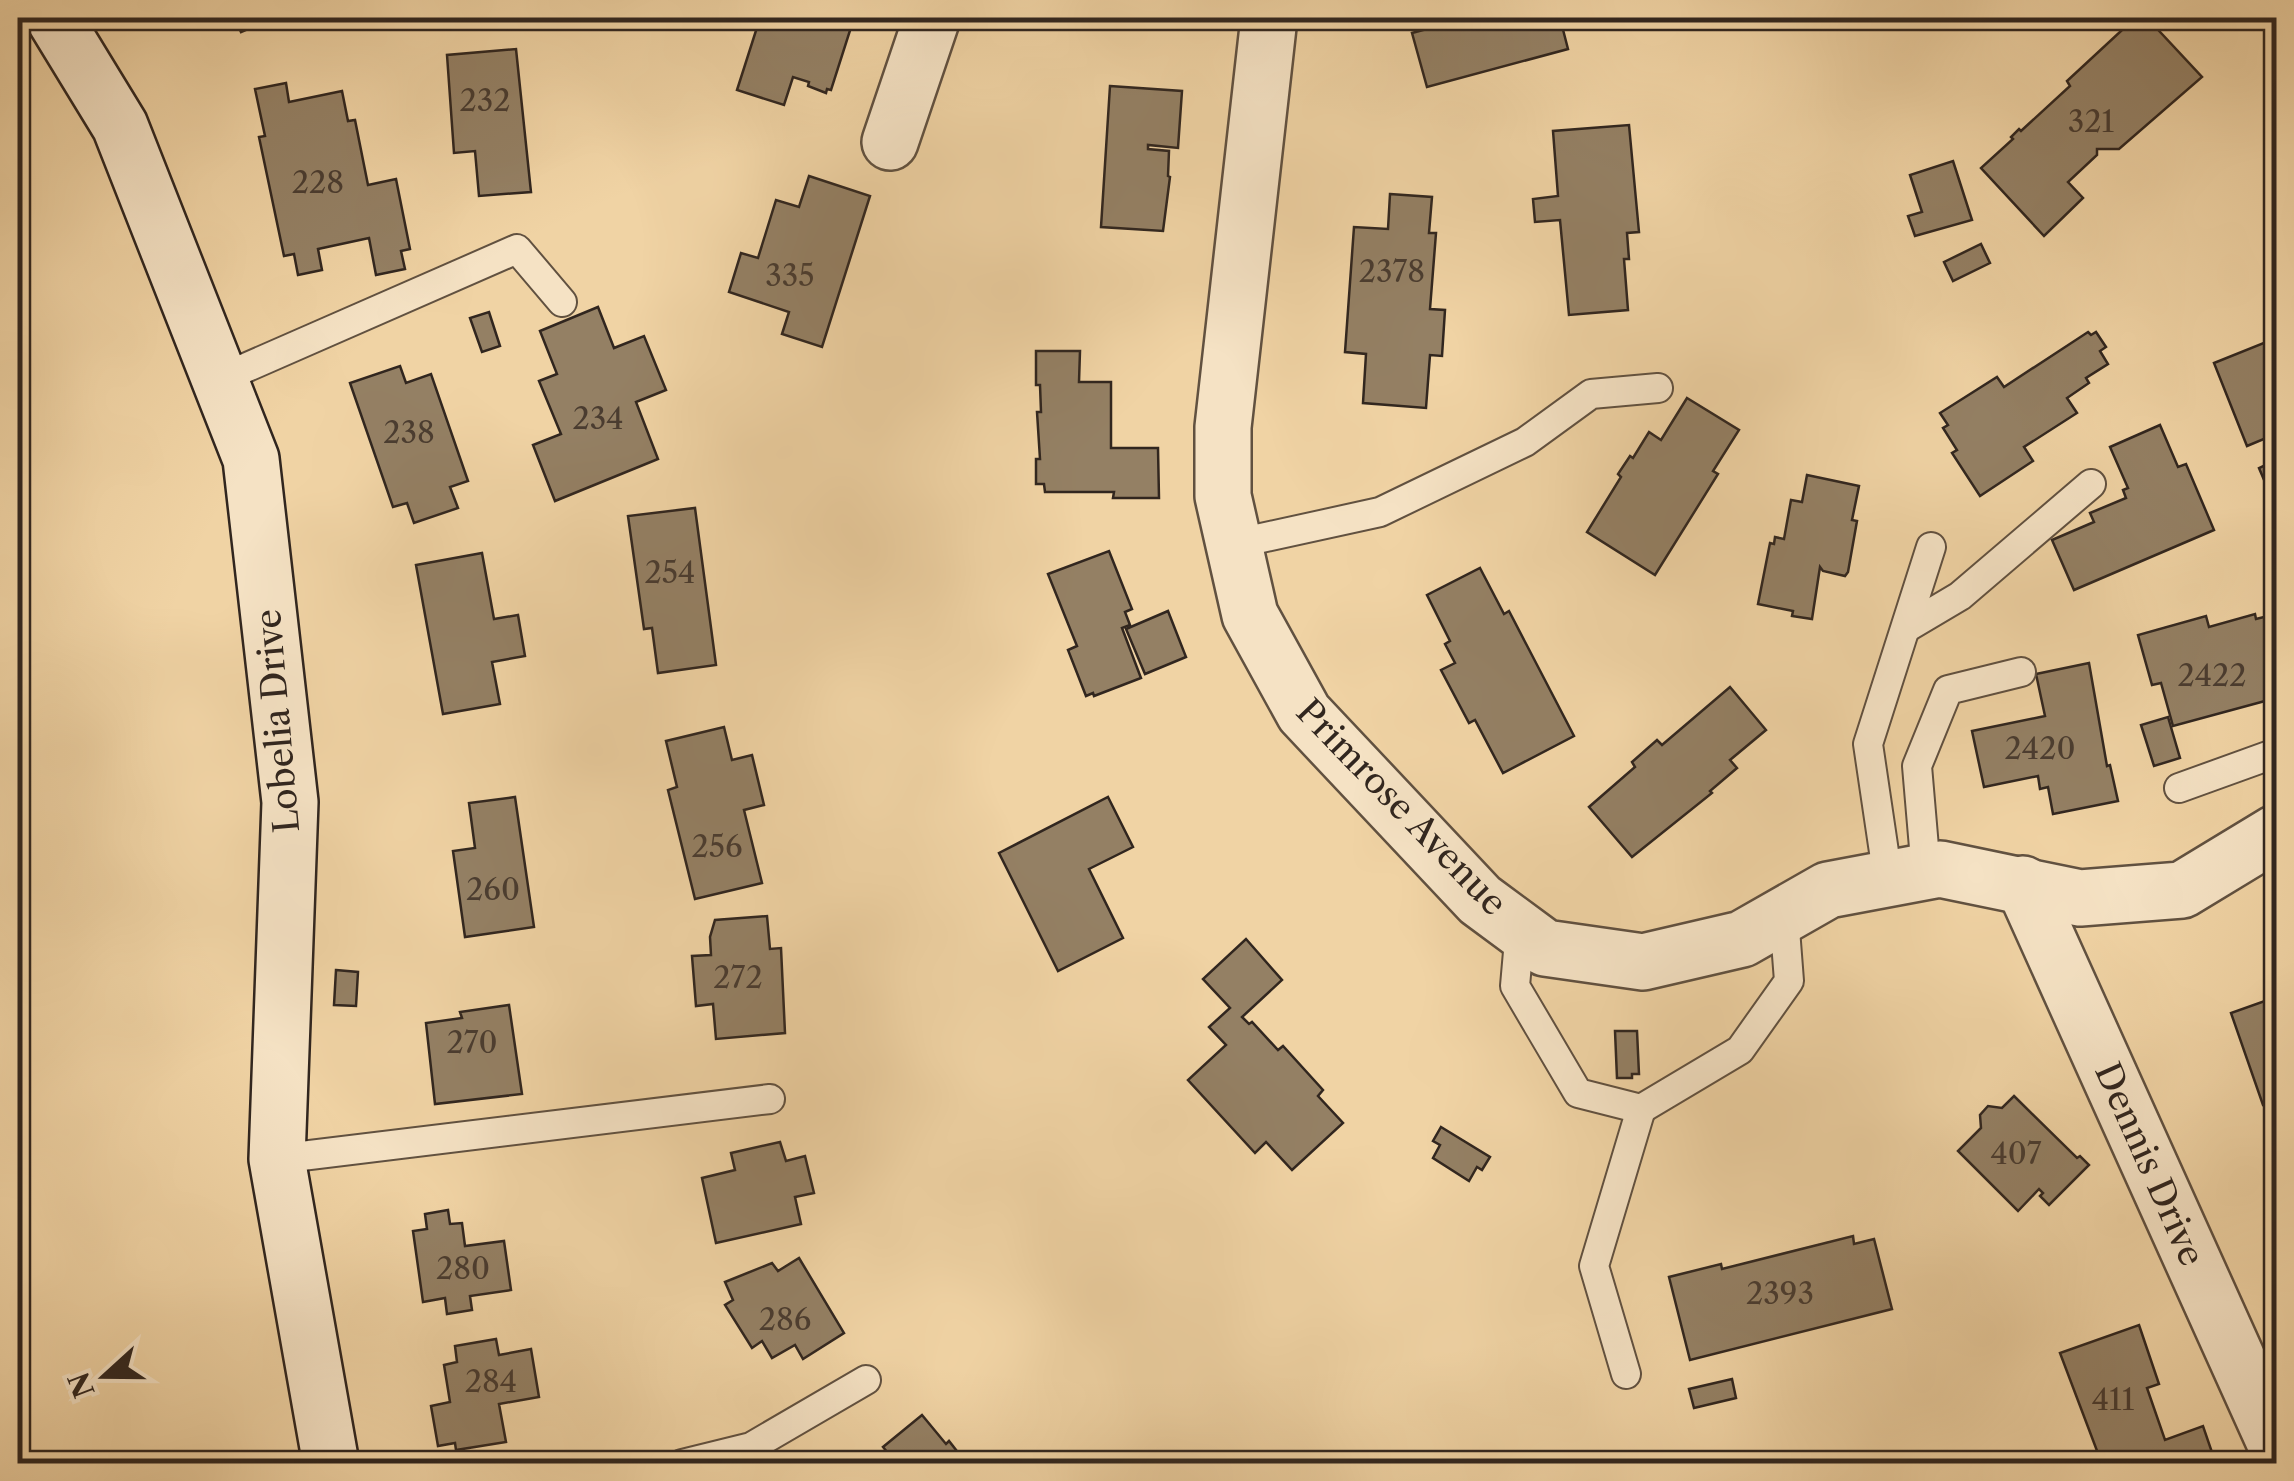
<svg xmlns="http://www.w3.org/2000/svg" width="2294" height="1481" font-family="'Libre Caslon Text',serif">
	<rect width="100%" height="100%" fill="#f0d3a4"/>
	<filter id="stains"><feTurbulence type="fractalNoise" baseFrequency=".002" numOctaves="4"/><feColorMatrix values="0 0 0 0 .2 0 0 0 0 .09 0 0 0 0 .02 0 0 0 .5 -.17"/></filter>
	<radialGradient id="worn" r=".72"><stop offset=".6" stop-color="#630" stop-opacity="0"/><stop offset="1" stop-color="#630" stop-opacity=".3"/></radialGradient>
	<g fill="#948064" stroke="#31261f" stroke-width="2.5">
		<path d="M235 18H274L241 32Z"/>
		<path d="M760 18H854L831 90 827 89 826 93 808 86 809 82 793 77 784 105 737 90Z"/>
		<path d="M1432 18H1560L1568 49 1427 87 1412 33 1434 27Z"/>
		<path d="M2135 18H2147L2202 77 2119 149H2097V155L2068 182 2083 198 2044 236 1981 168 2013 139 2011 137 2019 129 2021 131 2070 86 2067 81Z"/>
		<path d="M516 49 531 192 479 196 475 151 454 153 447 55Z"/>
		<path d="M286 83 289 102 342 91 348 121 355 120 368 185 396 179 410 249 401 251 405 269 376 275 369 238 318 249 322 270 298 275 294 254 284 256 259 137 265 136 255 89Z"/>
		<path d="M1110 86 1182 91 1178 148 1148 145V149L1169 151 1168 176 1170 177 1163 231 1101 227Z"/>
		<path d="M1629 125 1639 232 1627 233 1629 259H1624L1628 310 1569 315 1560 220 1535 222 1533 199 1558 196 1553 131Z"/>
		<path d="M1953 161 1972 220 1915 236 1908 216 1922 212 1910 175Z"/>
		<path d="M809 176 870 196 822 347 782 334 789 312 729 292 741 253 758 258 776 200 799 207Z"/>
		<path d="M1390 194 1432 197 1429 233H1436L1430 309 1445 310 1442 356 1430 355 1426 408 1363 403 1366 354 1345 352 1354 227 1388 229Z"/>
		<path d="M1981 244 1990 263 1953 281 1944 262Z"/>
		<path d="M598 307 614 348 644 336 666 390 636 402 658 459 555 501 533 445 561 434 539 381 557 374 540 331Z"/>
		<path d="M489 312 500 346 482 352 470 318Z"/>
		<path d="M2088 332 2091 335 2096 332 2106 347 2100 351 2108 364 2086 378 2089 383 2067 398 2077 413 2024 447 2033 461 1980 496 1952 453 1957 450 1943 428 1948 425 1940 413 1997 377 2004 387Z"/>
		<path d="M2276 338V434L2247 446 2214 363Z"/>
		<path d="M1036 351H1080L1079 382H1111V448H1158L1159 498H1113L1114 492H1045L1044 484H1036V459H1040L1037 412H1041L1040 385H1036Z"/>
		<path d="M400 366 406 383 431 374 468 481 450 487 458 508 414 523 407 503 393 507 350 383Z"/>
		<path d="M1687 398 1739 430 1713 471 1718 474 1655 575 1587 532 1621 477 1618 474 1630 456 1633 458 1649 432 1661 440Z"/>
		<path d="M2160 425 2178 467 2186 464 2214 530 2074 590 2052 540 2094 522 2090 513 2126 498 2123 490 2128 488 2110 447Z"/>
		<path d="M2276 460V508L2259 468Z"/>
		<path d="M1807 475 1859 486 1852 520 1857 521 1848 572 1845 576 1823 571 1820 567 1812 619 1792 616 1793 611 1758 604 1770 543 1774 544 1775 537 1784 539 1791 500 1802 502Z"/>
		<path d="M695 508 716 665 658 673 652 628 644 629 628 516Z"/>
		<path d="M1109 551 1132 609 1125 612 1130 625 1122 628 1141 678 1094 696 1093 693 1086 696 1068 650 1077 646 1048 574Z"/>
		<path d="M482 553 494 619 518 615 525 656 492 662 500 704 443 714 416 565Z"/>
		<path d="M1480 568 1504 614 1509 611 1574 736 1503 773 1475 720 1469 723 1441 670 1455 663 1445 644 1450 641 1427 595Z"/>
		<path d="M1168 611 1186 657 1145 674 1126 629Z"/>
		<path d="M2255 614 2256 619 2276 614V667L2273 668 2276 698 2173 726 2161 683 2152 685 2138 635 2206 616 2209 627Z"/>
		<path d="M2089 663 2107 766 2110 765 2118 801 2053 814 2048 787 2040 789 2038 776 1984 787 1972 731 2045 716 2036 674Z"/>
		<path d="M1730 687 1766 730 1730 760 1737 768 1710 791 1712 793 1632 857 1589 807 1635 767 1632 762 1657 740 1662 745Z"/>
		<path d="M2168 717 2180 758 2154 766 2141 725Z"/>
		<path d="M724 727 732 760 752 755 764 805 744 810 762 883 695 899 668 790 677 787 666 741Z"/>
		<path d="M515 797 534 927 465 937 453 851 475 848 469 803Z"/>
		<path d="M1108 797 1133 847 1089 869 1123 938 1058 971 999 853Z"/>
		<path d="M767 916 770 949 781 948 785 1033 716 1039 713 1004 696 1006 692 956 711 955 710 937 715 920Z"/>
		<path d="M1246 939 1282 980 1242 1017 1249 1024 1252 1022 1278 1050 1283 1046 1323 1090 1318 1096 1343 1123 1292 1170 1266 1142 1255 1153 1188 1080 1226 1045 1209 1027 1230 1008 1203 979Z"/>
		<path d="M336 970 358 972 356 1006 334 1005Z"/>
		<path d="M2276 997V1101L2263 1105 2231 1013Z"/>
		<path d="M509 1005 522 1094 435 1104 426 1023 462 1018 460 1012Z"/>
		<path d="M1615 1031H1637L1639 1074H1632V1078H1617Z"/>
		<path d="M2014 1096 2077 1158 2080 1156 2089 1165 2049 1205 2040 1196 2043 1193 2039 1189 2018 1211 1958 1151 1981 1128 1980 1115 1988 1106 2002 1108Z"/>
		<path d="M1441 1127 1490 1157 1482 1170 1477 1167 1469 1181 1433 1158 1440 1145 1433 1141Z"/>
		<path d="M780 1142 786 1161 805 1156 814 1193 795 1197 801 1224 716 1243 702 1178 735 1170 731 1153Z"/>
		<path d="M448 1210 450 1224 462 1223 465 1246 504 1241 511 1290 470 1296 472 1310 447 1314 445 1298 423 1302 413 1231 427 1229 425 1214Z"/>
		<path d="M1853 1236 1854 1244 1874 1239 1892 1309 1690 1360 1669 1277 1721 1264 1722 1269Z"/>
		<path d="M799 1258 844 1333 803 1359 795 1345 772 1358 762 1341 752 1348 725 1305 733 1300 725 1282 772 1263 778 1271Z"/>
		<path d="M2139 1325 2159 1384 2147 1388 2165 1440 2203 1426 2216 1464H2102L2060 1353Z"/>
		<path d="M496 1339 499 1355 531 1349 539 1397 499 1404 506 1442 456 1450 455 1443 438 1446 431 1406 450 1402 444 1365 457 1362 455 1346Z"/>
		<path d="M1732 1379 1736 1398 1694 1408 1689 1389Z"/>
		<path d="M922 1415 946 1444 949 1441 967 1464H897L883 1447Z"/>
	</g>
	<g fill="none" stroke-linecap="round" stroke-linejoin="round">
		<g stroke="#615140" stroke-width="32">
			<g id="lane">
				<path d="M220 379 517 249 562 302"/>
				<path d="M1234 544 1380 512 1525 442 1591 394 1658 388"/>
				<path d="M1906 628 1960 596 2091 484"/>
				<path d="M2179 788 2276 753"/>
				<path d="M1926 871 1917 766 1948 690 2021 672"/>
				<path d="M1888 879 1868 744 1931 547"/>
				<path d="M1520 929 1515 986 1578 1093 1641 1109 1740 1050 1789 981 1784 916"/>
				<path d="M277 1159 770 1099"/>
				<path d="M1626 1374 1594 1266 1641 1109"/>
				<path d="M682 1464 751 1447 866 1380"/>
			</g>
		</g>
		<g stroke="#615140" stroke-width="60">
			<g id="street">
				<path d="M1269 18 1223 427V496L1250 615 1304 713 1480 900 1545 948 1643 962 1742 939 1828 890 1940 869 2080 898 2182 890 2276 833"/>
				<path d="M890 142 932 18"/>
				<path d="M2023 884 2276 1445"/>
			</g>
		</g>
		<g stroke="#31261f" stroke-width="60">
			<path id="secondary" d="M54 18 120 126 251 459 290 802 277 1159 331 1464"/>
		</g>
		<use href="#lane" stroke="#f5e2c4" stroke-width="28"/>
		<use href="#street" stroke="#f5e2c4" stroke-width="55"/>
		<use href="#secondary" stroke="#f5e2c4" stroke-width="55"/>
	</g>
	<g text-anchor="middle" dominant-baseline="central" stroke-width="8" stroke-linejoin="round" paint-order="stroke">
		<g font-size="30" fill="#4a3c30">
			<text x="485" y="100">232</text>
			<text x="2091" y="121">321</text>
			<text x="318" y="182">228</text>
			<text x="1392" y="271">2378</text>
			<text x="790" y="275">335</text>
			<text x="598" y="418">234</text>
			<text x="409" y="432">238</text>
			<text x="670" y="572">254</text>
			<text x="2212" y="675">2422</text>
			<text x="2040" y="748">2420</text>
			<text x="717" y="846">256</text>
			<text x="493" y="889">260</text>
			<text x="738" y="977">272</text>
			<text x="472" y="1042">270</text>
			<text x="2016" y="1153">407</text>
			<text x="463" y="1268">280</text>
			<text x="1780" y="1293">2393</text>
			<text x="785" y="1319">286</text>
			<text x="491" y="1381">284</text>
			<text x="2113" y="1399">411</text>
		</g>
		<g font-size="35" fill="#31261f" stroke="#f5e2c4">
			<text transform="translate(277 721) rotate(-95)">Lobelia Drive</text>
			<text transform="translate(1402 807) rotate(46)">Primrose Avenue</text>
			<text transform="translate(2150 1164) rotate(66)">Dennis Drive</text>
		</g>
	</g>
	<rect width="2294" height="1481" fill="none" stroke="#f0d3a4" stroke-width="60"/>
	<rect x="20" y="20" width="2254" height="1441" fill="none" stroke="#31261f" stroke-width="5"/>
	<rect x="30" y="30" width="2234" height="1421" fill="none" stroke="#31261f" stroke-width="2.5"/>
	<g transform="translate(105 1376) rotate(249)" stroke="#f5e2c4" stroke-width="8" paint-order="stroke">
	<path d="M0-8L18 38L0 25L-18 38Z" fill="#31261f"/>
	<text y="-15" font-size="28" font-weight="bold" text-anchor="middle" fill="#31261f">N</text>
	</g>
	<rect width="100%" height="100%" filter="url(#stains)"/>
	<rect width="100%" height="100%" fill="url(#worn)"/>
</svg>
